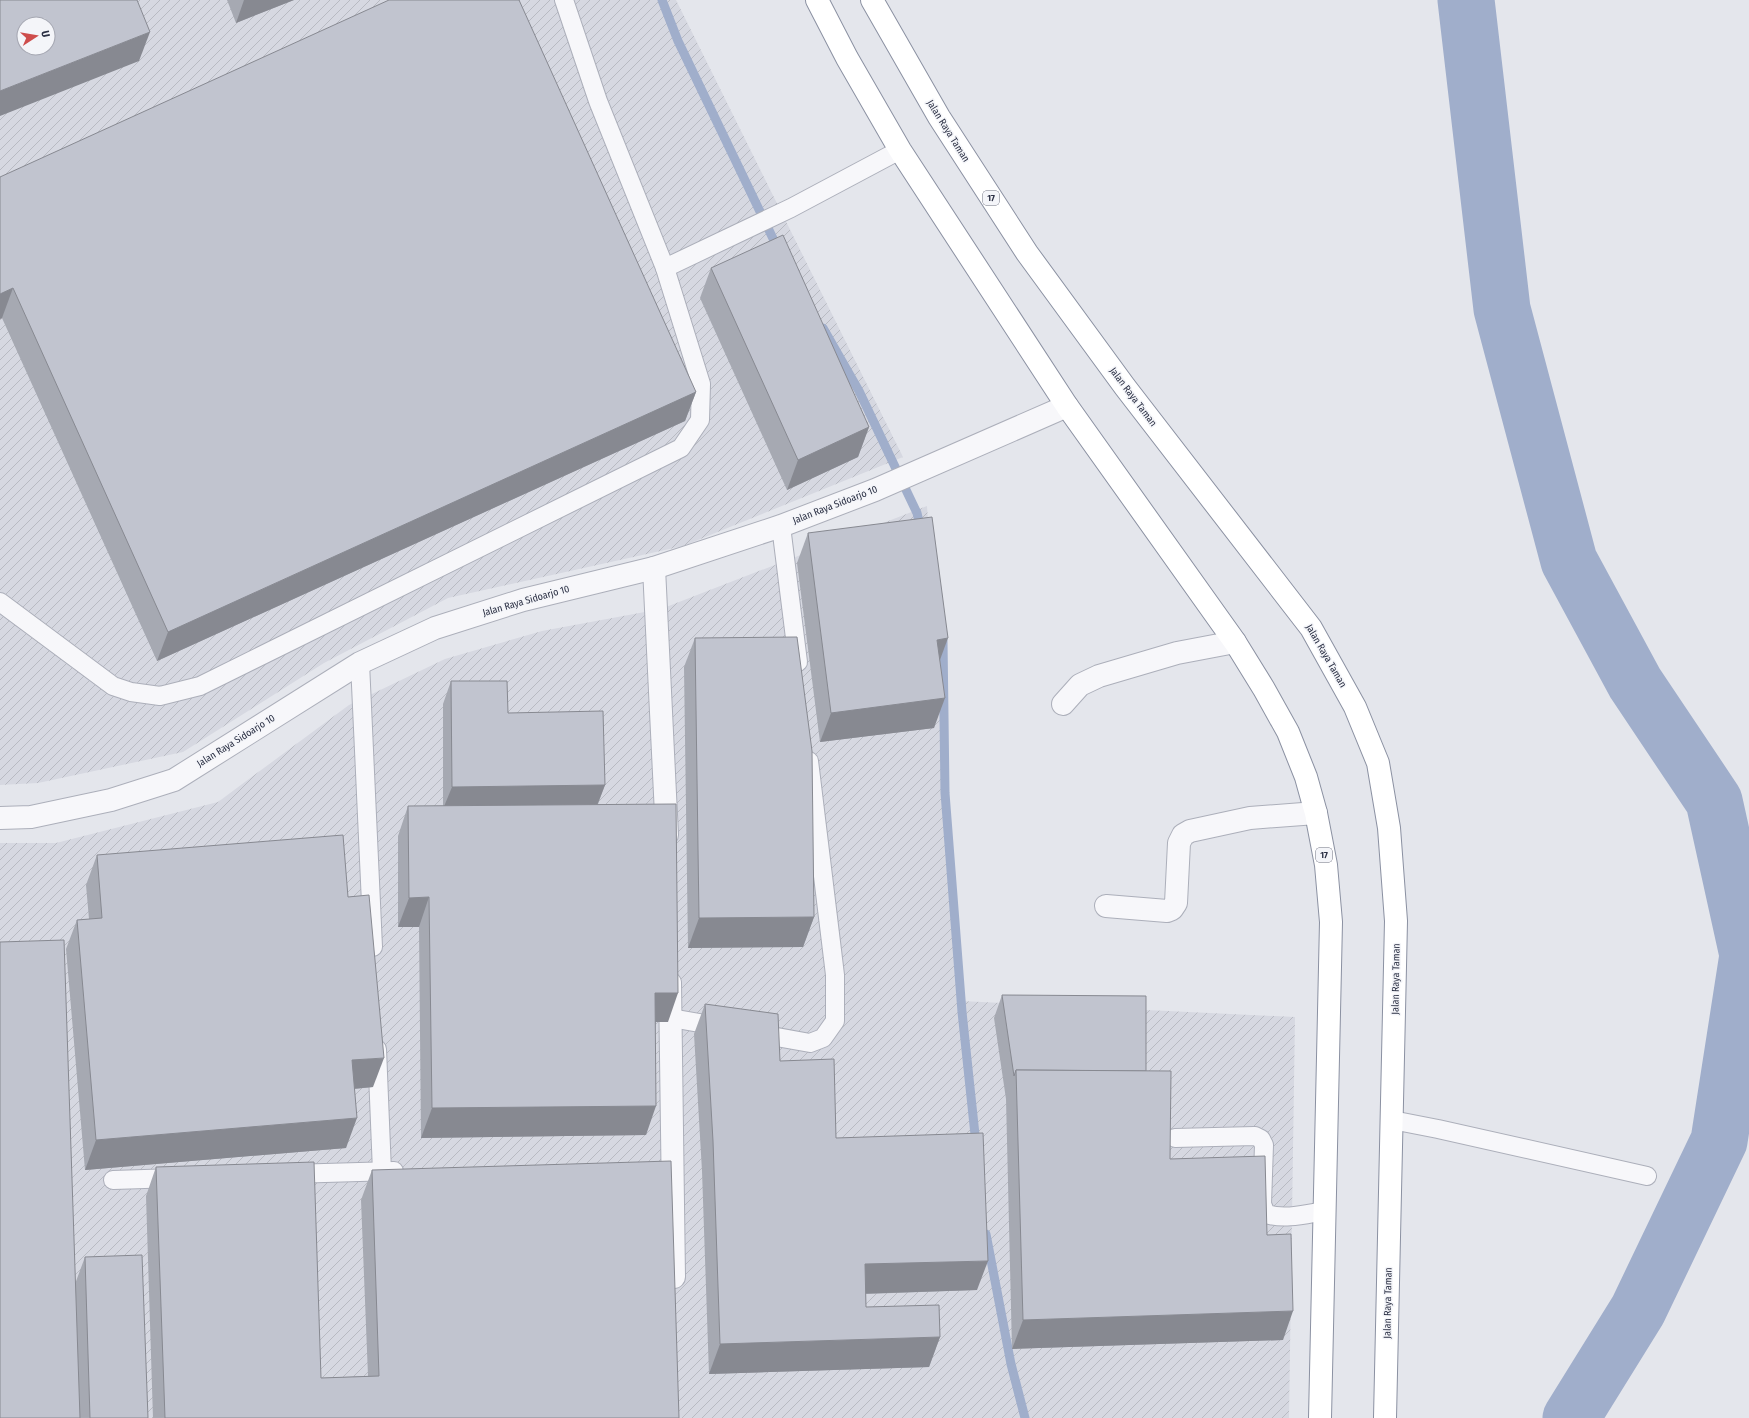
<svg xmlns="http://www.w3.org/2000/svg" width="1749" height="1418" font-family="'Fira Sans Condensed',sans-serif">
	<defs>
		<pattern id="industrial-furrows" width="10" height="10" patternUnits="userSpaceOnUse"><rect width="10" height="10" fill="#d6d8e1"/><path d="M-1 1l2-2M0 10L10 0M9 11l2-2" fill="none" stroke="#b8bac2"/></pattern>
	</defs>
	<rect width="100%" height="100%" fill="#e4e6ec"/>
	<g fill="url(#industrial-furrows)" fill-rule="evenodd">
		<path d="M0 0H676L903 457 683 546 448 598 324 663 183 752 38 783 0 785ZM24 24H48V48H24Z"/>
		<path d="M927 506 961 1001 1295 1017 1289 1418H0V843H56L218 802 349 705 445 659 542 631 661 609Z"/>
	</g>
	<g fill="none" stroke-linecap="round" stroke-linejoin="round">
		<g stroke="#a0aecb" stroke-width="9">
			<path d="M662 0 678 41 779 251"/>
			<path d="M823 328 859 391 917 513 921 530"/>
			<path d="M943 640 945 793 962 1012 976 1144"/>
			<path d="M986 1234 1011 1364 1025 1418"/>
		</g>
		<path stroke="#a0aecb" stroke-width="57" d="M1466 0 1502 309 1569 561 1635 683 1714 801 1748 955 1719 1141 1638 1310 1571 1418"/>
		<g stroke="#acafba" stroke-width="20">
			<g id="service">
				<path d="M564 0 598 101 665 268 791 208 900 150"/>
				<path d="M781 526 798 662"/>
				<path d="M0 602 113 686 131 692 160 696 200 686 681 448 700 420 701 384 665 268"/>
				<path d="M360 663 373 947"/>
				<path d="M671 1018 722 1027"/>
				<path d="M755 1033 810 1043 823 1038 835 1021V975L809 761"/>
				<path d="M377 1049 382 1172"/>
				<path d="M1392 1120 1438 1129 1647 1176"/>
				<path d="M1175 1138 1255 1136 1261 1139 1264 1145 1262 1204 1266 1214C1285 1220 1306 1214 1325 1211"/>
				<path d="M290 1174 394 1171"/>
				<path d="M113 1180 176 1178"/>
			</g>
		</g>
		<g stroke="#acafba" stroke-width="24">
			<g id="minor">
				<path d="M654 568 667 835"/>
				<path d="M1063 704 1080 685 1099 676 1177 653 1235 642"/>
				<path d="M1106 906 1167 911 1172 909 1176 903 1179 843 1183 835 1190 831 1250 818 1316 813"/>
				<path d="M670 983 674 1277"/>
			</g>
		</g>
		<g stroke="#acafba" stroke-width="24">
			<path id="tertiary" d="M0 818 31 817 111 800 174 780 360 663 435 628 523 600 654 568 781 526 875 490 1067 406"/>
		</g>
		<g stroke="#8b91a2" stroke-width="24">
			<g id="trunk">
				<path d="M817 0 847 58 900 150 1067 406 1235 642 1264 689 1288 732 1306 777 1316 813 1326 865 1331 922 1320 1418"/>
				<path d="M872 0 939 117 1027 253 1125 387 1311 628 1355 707 1378 763 1389 828 1396 921 1385 1418"/>
			</g>
		</g>
		<use href="#service" stroke="#f7f7fa" stroke-width="18"/>
		<use href="#minor" stroke="#f7f7fa" stroke-width="22"/>
		<use href="#tertiary" stroke="#f7f7fa" stroke-width="22"/>
		<use href="#trunk" stroke="#fff" stroke-width="22"/>
	</g>
	<g fill="#a6a9b2">
		<path d="M227 0H294L236 23Z"/>
		<path d="M0 177 696 392 685 421 157 661 2 318 0 319Z"/>
		<path d="M711 268 869 427 858 457 787 490 700 298Z"/>
		<path d="M808 533 940 660 934 728 820 742 797 563Z"/>
		<path d="M695 638 814 917 803 947 688 948 684 667Z"/>
		<path d="M451 681 508 713 605 785 598 804 668 1022H656L646 1135 421 1138 419 927H398V836L408 806H443V704Z"/>
		<path d="M97 855 348 897 373 1087 354 1089 346 1148 85 1170 66 949 77 920 89 919 86 885Z"/>
		<path d="M1002 995 1146 1071 1170 1159 1267 1235 1283 1340 1012 1349 1006 1099 994 1018Z"/>
		<path d="M705 1004 780 1061 836 1138 977 1290 866 1294V1307L940 1337 929 1367 709 1374 702 1171 694 1034Z"/>
		<path d="M156 1167 321 1378 368 1376 361 1200 372 1170 679 1418H153L146 1196Z"/>
		<path d="M85 1257 148 1418H0L75 1284Z"/>
	</g>
	<g fill="#878991">
		<path d="M244 0H294L236 23Z"/>
		<path d="M150 32 139 61 0 116V91Z"/>
		<path d="M13 288 2 318 0 319V294Z"/>
		<path d="M696 392 685 421 157 661 168 632Z"/>
		<path d="M869 427 858 457 787 490 798 460Z"/>
		<path d="M948 638 937 668V640Z"/>
		<path d="M945 698 934 728 820 742 831 713Z"/>
		<path d="M605 785 596 808 443 809 452 787Z"/>
		<path d="M429 897 419 927H398L409 898Z"/>
		<path d="M814 917 803 947 688 948 699 918Z"/>
		<path d="M655 993H678L668 1022H645Z"/>
		<path d="M384 1058 373 1087 341 1090 352 1060Z"/>
		<path d="M656 1106 646 1135 421 1138 432 1108Z"/>
		<path d="M357 1118 346 1148 85 1170 96 1140Z"/>
		<path d="M988 1261 977 1290 854 1294 865 1264Z"/>
		<path d="M1293 1311 1283 1340 1012 1349 1023 1320Z"/>
		<path d="M940 1337 929 1367 709 1374 720 1344Z"/>
	</g>
	<g fill="#c1c4cf" stroke="#878991" fill-rule="evenodd">
		<path d="M0 0H137L150 32 0 91ZM24 24H48V48H24Z"/>
		<path d="M389 0H519L696 392 168 632 13 288 0 294V177Z"/>
		<path d="M783 235 869 427 798 460 711 268Z"/>
		<path d="M932 517 948 638 937 640 945 698 831 713 808 533Z"/>
		<path d="M797 637 812 751 814 917 699 918 695 638Z"/>
		<path d="M451 681H507L508 713 603 711 605 785 452 787Z"/>
		<path d="M676 804 678 993H655L656 1106 432 1108 429 897 409 898 408 806Z"/>
		<path d="M343 835 348 897 369 895 384 1058 352 1060 357 1118 96 1140 77 920 102 918 97 855Z"/>
		<path d="M64 940 80 1418H0V942Z"/>
		<path d="M1002 995 1146 996V1071L1016 1070 1014 1076Z"/>
		<path d="M705 1004 778 1014 780 1061 834 1059 836 1138 983 1133 988 1261 865 1264 866 1307 939 1305 940 1337 720 1344 713 1141Z"/>
		<path d="M1016 1070 1171 1071 1170 1159 1265 1156 1267 1235 1291 1234 1293 1311 1023 1320Z"/>
		<path d="M671 1161 679 1418H165L156 1167 314 1162 321 1378 379 1376 372 1170Z"/>
		<path d="M142 1255 148 1418H90L85 1257Z"/>
	</g>
	<g text-anchor="middle" dominant-baseline="central" stroke-width="3" stroke-linejoin="round" paint-order="stroke">
		<g fill="#f4f5f9" stroke="#676b7a" stroke-width="1">
			<rect x="983" y="191" width="16" height="14" rx="3"/>
			<rect x="1316" y="848" width="16" height="14" rx="3"/>
		</g>
		<g font-size="9" font-weight="bold" fill="#2b3044">
			<text x="991" y="198">17</text>
			<text x="1324" y="855">17</text>
		</g>
		<g font-size="10" fill="#2b3044" stroke="#f4f5f9">
			<text transform="translate(948 131) rotate(58)">Jalan Raya Taman</text>
			<text transform="translate(1133 397) rotate(53)">Jalan Raya Taman</text>
			<text transform="translate(835 505) rotate(-21)">Jalan Raya Sidoarjo 10</text>
			<text transform="translate(526 601) rotate(-16)">Jalan Raya Sidoarjo 10</text>
			<text transform="translate(1326 656) rotate(60)">Jalan Raya Taman</text>
			<text transform="translate(236 741) rotate(-32)">Jalan Raya Sidoarjo 10</text>
			<text transform="translate(1396 979) rotate(-89)">Jalan Raya Taman</text>
			<text transform="translate(1388 1303) rotate(-89)">Jalan Raya Taman</text>
		</g>
	</g>
	<g transform="translate(36 36) rotate(78)"><circle r="19" fill="#f4f5f9" stroke="#a4a6b1"/>
	<path d="M0-3L7 15L0 10L-7 15Z" fill="#ce4d4c"/>
	<text y="-6" font-size="11" font-weight="bold" text-anchor="middle" fill="#2b3044">U</text>
	</g>
</svg>
